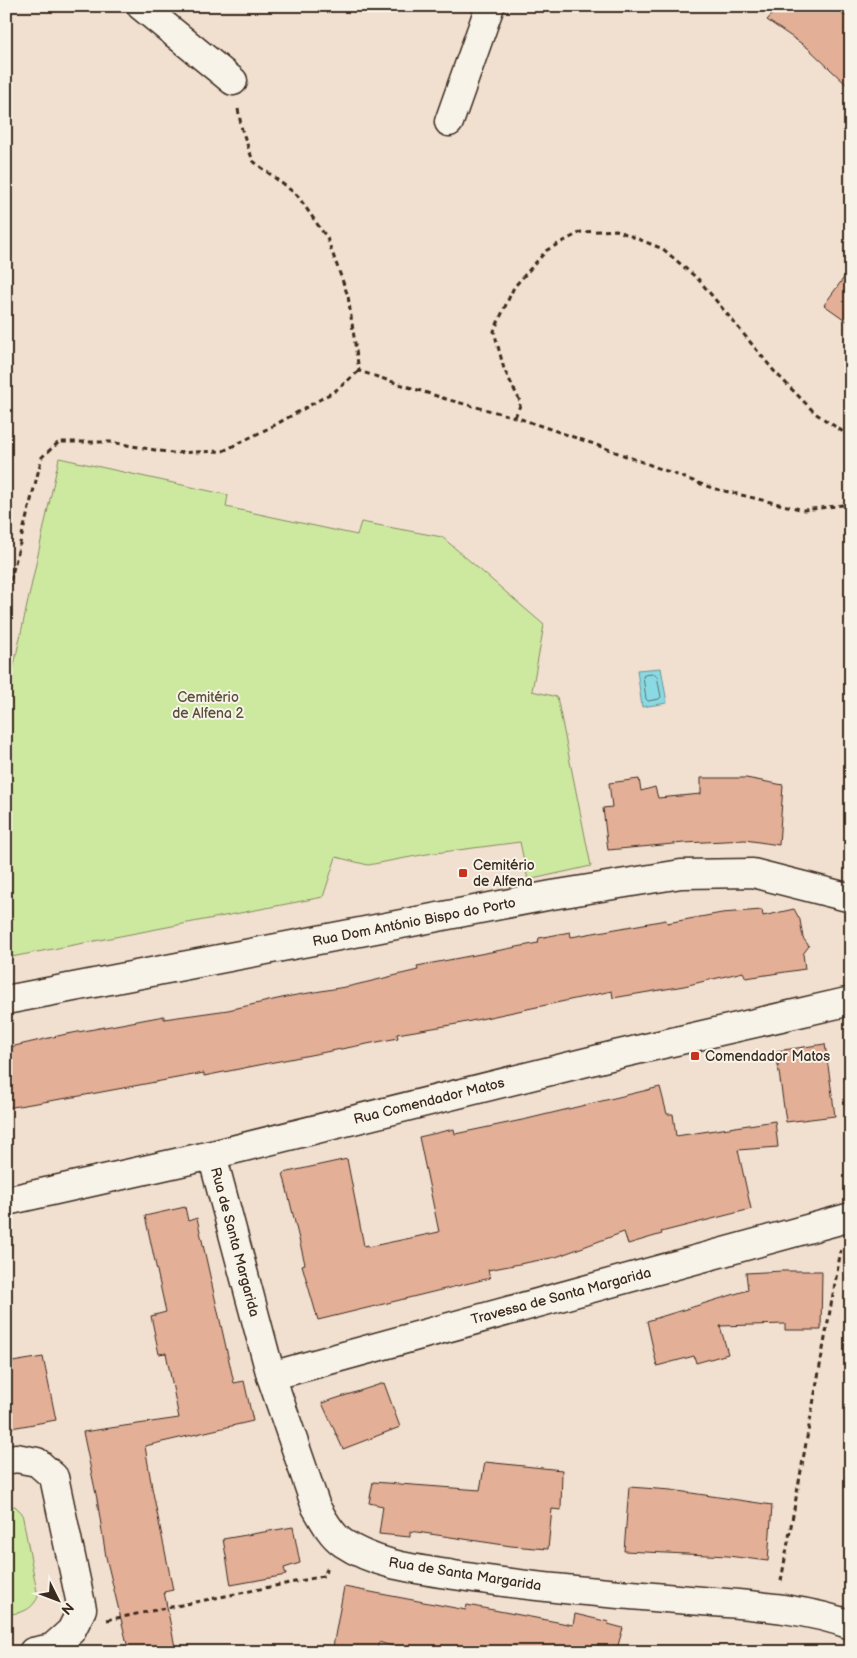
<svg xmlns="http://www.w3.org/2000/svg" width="857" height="1658" font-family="'Balsamiq Sans',sans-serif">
	<rect width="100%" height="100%" fill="#f1dfd0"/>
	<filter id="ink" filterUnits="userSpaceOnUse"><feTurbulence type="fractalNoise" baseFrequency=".02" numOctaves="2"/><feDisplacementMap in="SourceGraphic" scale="10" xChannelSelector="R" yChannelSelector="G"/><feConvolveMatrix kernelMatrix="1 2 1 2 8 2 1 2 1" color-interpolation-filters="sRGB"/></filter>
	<g filter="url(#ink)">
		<g fill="#cde9a0" stroke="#848a5f">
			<path d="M59 458 228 495 226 507 357 535 361 522 442 537 544 625 532 691 557 697 591 866 528 880 520 842 427 854 368 865 336 857 323 897 6 958V702Z"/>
			<path d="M15 1506 22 1513 38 1597C30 1612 22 1612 6 1615V1507Z"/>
		</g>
		<path fill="#8adae4" stroke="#6a9495" d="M661 668 667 703 642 707 637 670Z"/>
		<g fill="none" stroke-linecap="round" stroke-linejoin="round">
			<path stroke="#5b706d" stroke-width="1" d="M655 674 657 676 661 697 659 699 648 701 646 699 643 676 645 675Z"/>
		</g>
		<g fill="#e3af97" stroke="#3b2a1e">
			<path d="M780 6H833L851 20V89L808 48 767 20Z"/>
			<path d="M851 268V324L824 305Z"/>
			<path d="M701 778H746L783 785 779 845 745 840 684 843 608 850 603 808 612 807 609 783 639 779 641 791 655 787 658 798 701 794Z"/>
			<path d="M794 909 800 920 803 938 809 946 803 954 805 969 746 978 743 972 684 986 613 998 612 991 457 1024 397 1034 398 1038 269 1063 204 1076V1073L80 1096 6 1108V1048L62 1035 164 1016V1019L228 1010 291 996 351 986 418 970 417 966 538 943 539 938 570 932 571 937 666 920 667 923 722 913 762 910 763 916Z"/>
			<path d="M825 1044 835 1116 786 1122 776 1051Z"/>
			<path d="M660 1087 667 1114H673L676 1136 775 1121 778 1147 738 1150 751 1209 661 1232 662 1234 628 1244 624 1232 556 1257 488 1270 490 1278 318 1320 302 1265 305 1264 283 1173 347 1159 364 1246 368 1245V1247L439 1232 419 1137 454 1129 455 1134 527 1119Z"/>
			<path d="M185 1207 188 1221 197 1218 234 1383 244 1381 253 1421 145 1446 152 1488 173 1590 164 1592 176 1652H129L106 1557 97 1499 83 1432 179 1418 166 1353 159 1354 151 1316 166 1312 145 1216Z"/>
			<path d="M783 1271H822L821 1330H785V1324L720 1326 728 1354 696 1363 694 1356 657 1366 647 1321 748 1290 746 1273Z"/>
			<path d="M43 1357 56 1420 6 1429V1363Z"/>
			<path d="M384 1383 400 1427 343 1449 322 1403Z"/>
			<path d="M485 1462 562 1470 561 1510 552 1509 548 1549 511 1546 410 1531V1537L379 1534 383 1506 369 1503 373 1482 480 1490Z"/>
			<path d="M629 1487 671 1490 772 1505 768 1561 728 1556 624 1551Z"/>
			<path d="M293 1527 300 1563 284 1568 286 1575 231 1585 223 1539Z"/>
			<path d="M344 1587 466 1610 467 1605 573 1625 575 1614 609 1622 608 1624 623 1628 616 1652H438L391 1646 379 1642 376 1652H332Z"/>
		</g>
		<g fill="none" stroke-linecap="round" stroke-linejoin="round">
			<g stroke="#3b2a1e" stroke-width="31">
				<g id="minor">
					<path d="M141 6 233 81"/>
					<path d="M449 122 490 6"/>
					<path d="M6 1000 552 895 681 874 753 873 851 898"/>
					<path d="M212 1155 271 1376 316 1507C323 1519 331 1535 343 1543 376 1565 416 1569 454 1575 536 1588 619 1594 702 1601 749 1605 806 1608 851 1625"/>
					<path d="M6 1201 212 1155 615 1055 851 1001"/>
					<path d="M271 1376 851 1217"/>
					<path d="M6 1460 16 1458 37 1462 54 1477 82 1609 71 1631 52 1648 33 1652"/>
				</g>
			</g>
			<g stroke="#3b2a1e" stroke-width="3" stroke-dasharray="5 4" stroke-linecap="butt">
				<path d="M238 109 242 130 253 161 297 195 327 238 348 296 359 371 449 400 515 417 594 444 712 488 804 510 851 504"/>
				<path d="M515 417 521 403 504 369 494 331 514 287 547 250 581 232 616 230 663 249 699 280 774 371 815 413 851 437"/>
				<path d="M6 598 42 457 59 442H110L172 453 223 451 273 426 335 391 359 371"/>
				<path d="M781 1581 841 1250"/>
				<path d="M107 1620 324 1576 328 1567"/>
			</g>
			<use href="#minor" stroke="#f7f3e8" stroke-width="28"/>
		</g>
	</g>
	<g fill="#c8321e" stroke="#f7f3e8" stroke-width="2">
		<rect x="458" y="868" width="10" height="10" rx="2.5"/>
		<rect x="690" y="1051" width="10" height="10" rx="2.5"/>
	</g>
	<g text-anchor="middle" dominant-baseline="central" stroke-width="4" stroke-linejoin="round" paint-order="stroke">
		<g font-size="14" fill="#585038" stroke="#f7f3e8">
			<text x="208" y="697">Cemitério<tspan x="208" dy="16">de Alfena 2</tspan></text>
		</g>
		<g font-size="14" fill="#3b2a1e" stroke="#f7f3e8" text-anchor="start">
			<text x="473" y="865">Cemitério<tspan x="473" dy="16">de Alfena</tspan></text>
			<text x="705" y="1056">Comendador Matos</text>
		</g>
		<g font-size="14" fill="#3b2a1e" stroke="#f7f3e8">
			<text transform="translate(414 922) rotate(-11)">Rua Dom António Bispo do Porto</text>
			<text transform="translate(429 1101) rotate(-14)">Rua Comendador Matos</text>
			<text transform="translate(235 1242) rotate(75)">Rua de Santa Margarida</text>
			<text transform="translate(561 1296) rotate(-15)">Travessa de Santa Margarida</text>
			<text transform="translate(465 1574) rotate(9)">Rua de Santa Margarida</text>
		</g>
	</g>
	<rect width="857" height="1658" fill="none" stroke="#f7f3e8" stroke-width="25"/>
	<rect x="12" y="12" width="832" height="1633" fill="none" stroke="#3b2a1e" stroke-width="2" filter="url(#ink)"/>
	<g transform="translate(58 1600) rotate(132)" stroke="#f7f3e8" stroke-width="4" paint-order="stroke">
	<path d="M0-4L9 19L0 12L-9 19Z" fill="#3b2a1e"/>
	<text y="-8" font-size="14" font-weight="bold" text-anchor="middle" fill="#3b2a1e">N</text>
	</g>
</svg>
